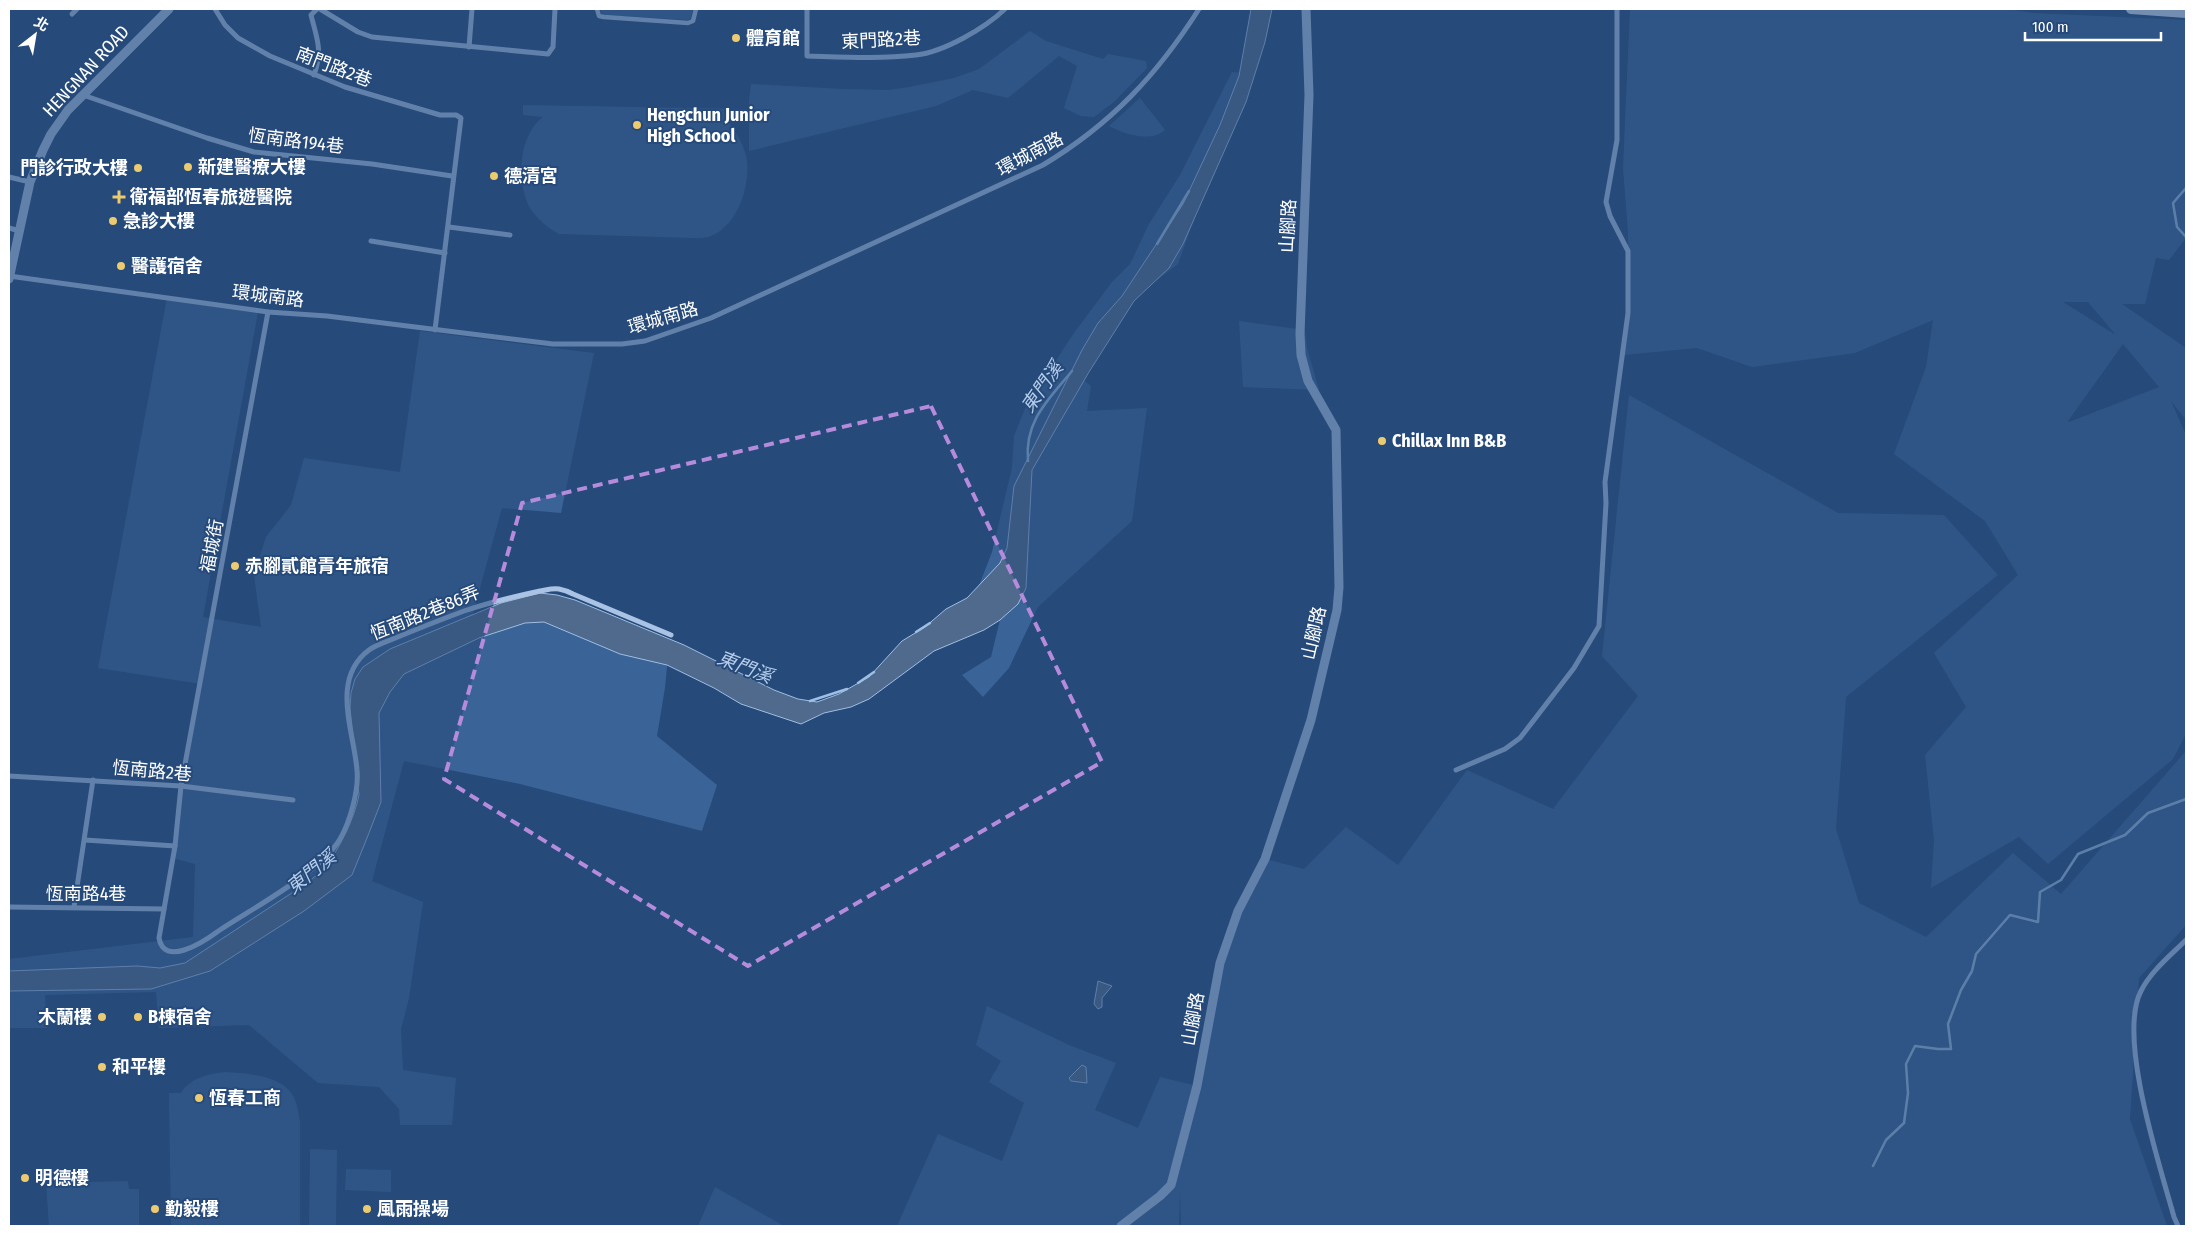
<svg xmlns="http://www.w3.org/2000/svg" width="2195" height="1235" font-family="'Fira Sans Condensed','Noto Sans TC',sans-serif">
	<rect width="100%" height="100%" fill="#264a7a"/>
	<g fill="#3a6397" fill-rule="evenodd">
		<path d="M600 9H693L691 18 688 20 604 15 601 12Z"/>
		<path d="M1630 9H2007L2033 13 2186 20V238L2169 260 2156 258 2145 304H2122L2186 348V420L2171 401 2186 435V734L2173 759 2048 864 2019 837 1931 888 1934 840 1925 755 1966 707 1934 653 2018 575 1985 521 1894 454 1926 367 1933 320 1855 353 1752 367 1697 348 1624 355 1628 291V231L1623 168ZM2063 302H2088L2115 334H2114ZM2123 344 2159 387 2069 422 2068 421Z"/>
		<path d="M1030 31 1046 41 1103 59 1108 54 1146 61 1147 68 1115 101 1094 117 1081 116 1064 108 1077 66 1059 56 1008 98 973 90 936 106 749 151V99L751 84 843 89 889 90 909 87 954 78 979 69Z"/>
		<path d="M1232 72 1253 74 1202 197 1178 264 1141 292 1072 371 1091 386 1087 411 1147 408 1132 521 1038 607 1009 668 983 697 962 675 991 657 1004 603 978 588 992 552 1012 468 1014 436 1026 406 1074 333 1112 282 1130 264 1149 224 1180 175Z"/>
		<path d="M1140 98 1165 130C1150 143 1124 134 1109 126Z"/>
		<path d="M523 105 747 109V120H727C736 132 745 146 747 161 750 187 737 226 711 236 706 238 700 238 695 238L559 234C548 228 537 219 530 208 516 182 518 136 543 117L523 115Z"/>
		<path d="M167 298 258 312 203 617 261 627 254 575 266 537 291 505 304 458 400 472 420 331 594 353 561 513 502 508 469 628 515 610 669 646 665 688 657 736 717 785 702 831 520 784 404 761 372 881 423 902 409 998 401 1029 403 1070 456 1078 452 1125H400L399 1109 379 1087 318 1083 249 1025 159 1028 156 992 45 995 47 1028H9V959L193 937 195 864 173 858 181 786 201 684 98 668Z"/>
		<path d="M1239 321 1305 330 1307 348 1319 390 1243 387Z"/>
		<path d="M1629 395 1838 513 1944 515 1998 575 1846 697 1836 829 1859 903 1926 937 2013 853 2061 894 2186 751V925L2139 978 2130 1119 2167 1226H1181L1180 1187 1179 1226H897L938 1134 1002 1161 1024 1103 989 1082 1001 1061 976 1045 987 1006 1069 1045 1116 1063 1095 1110 1138 1128 1160 1077 1197 1086 1220 963 1265 859 1304 869 1346 827 1398 865 1467 770 1553 809 1638 696 1602 656Z"/>
		<path d="M225 1072C245 1073 279 1075 292 1094 297 1102 298 1111 300 1121V1226H171L169 1093H181C190 1078 208 1074 225 1072Z"/>
		<path d="M310 1149 337 1150 336 1226H309Z"/>
		<path d="M346 1169 391 1170V1192L345 1190Z"/>
		<path d="M128 1181 129 1189H139V1226H49L46 1183Z"/>
		<path d="M715 1187 784 1226H698Z"/>
	</g>
	<g fill="#506a8d" stroke="#9ebee4">
		<path d="M1251 9H1272L1265 42 1246 102 1183 244 1169 268 1134 301 1089 372 1032 470 1026 588 1018 604 1000 620 984 630 934 651 869 699 851 707 824 713 801 724 741 704 714 688 667 665 620 654 544 622 525 623 479 638 404 674 390 692 379 713 381 802 367 838 352 875 304 911 210 971 151 989 9 991V971L137 966 160 968 185 963 307 883C313 878 320 873 325 867 339 850 355 817 359 795L350 708 351 693 355 679 363 667 390 649 501 603 540 593 557 595 575 600 684 645 774 690 798 699 817 702 839 694 869 677 902 641 925 627 946 609 967 598 1000 563 1007 548 1014 486 1082 350 1098 323 1122 296 1183 204 1220 125 1239 76Z"/>
		<path d="M1098 981 1112 986 1102 998V1007L1098 1009 1094 1004Z"/>
		<path d="M1082 1065 1086 1067 1087 1083 1071 1081 1069 1078Z"/>
	</g>
	<g fill="none" stroke-linecap="round" stroke-linejoin="round">
		<g stroke="#9ebee4" stroke-width="2.5">
			<path d="M2186 188 2173 203 2177 227 2186 237"/>
			<path d="M1157 244 1189 191"/>
			<path d="M1028 461C1024 421 1049 399 1072 371"/>
			<path d="M916 632 930 623"/>
			<path d="M858 683 874 672"/>
			<path d="M810 701 847 689"/>
			<path d="M1873 1166 1886 1140 1904 1123 1908 1093 1906 1064 1915 1046 1938 1049H1951L1948 1024 1961 990 1972 971 1976 954 2010 915 2038 922 2040 892 2061 880 2078 854 2125 835 2148 813 2186 799"/>
		</g>
		<path stroke="#aac3e4" stroke-width="4.5" d="M597 9 599 16 604 17 688 23 693 21 696 9"/>
		<g stroke="#aac3e4" stroke-width="5">
			<path d="M215 9 225 25 238 38 270 56 345 87 440 115H456L461 118 435 330"/>
			<path d="M320 9 358 32 372 37 548 54 553 47 555 9"/>
			<path d="M807 9V56C843 57 880 59 916 55 944 52 985 28 1005 9"/>
			<path d="M72 14 77 9"/>
			<path d="M469 47 472 9"/>
			<path d="M314 75C323 50 317 39 311 15L317 9"/>
			<path d="M83 95 207 138 254 152 372 164 452 176"/>
			<path d="M9 177 30 182"/>
			<path d="M449 227 510 235"/>
			<path d="M9 228 20 231"/>
			<path d="M371 241 445 253"/>
			<path d="M9 276 268 312 327 316 553 344H622L645 341 711 318 1043 165C1111 124 1157 75 1199 9"/>
			<path d="M268 312 181 786 175 846 159 938C164 967 202 943 217 932 251 909 320 873 340 839 350 822 359 790 357 770 354 731 330 679 369 650 376 645 386 642 393 639 417 629 440 620 464 611 491 602 512 597 540 591 546 590 553 588 559 589 564 590 569 592 573 594L671 635"/>
			<path d="M1456 770 1505 749 1520 738 1574 668 1599 626 1606 503 1605 482 1628 313V251L1610 216 1606 202 1617 140V9"/>
			<path d="M9 776 181 786 293 800"/>
			<path d="M85 840 175 846"/>
			<path d="M9 907 164 909"/>
			<path d="M74 907 93 780"/>
			<path d="M2178 1226 2174 1217C2160 1166 2117 1037 2141 991 2151 971 2171 955 2186 940"/>
		</g>
		<g stroke="#aac3e4" stroke-width="9">
			<path d="M9 279 30 182 43 150 51 134 68 110 169 9"/>
			<path d="M1121 1226 1160 1196 1171 1185 1197 1086 1220 963 1238 911 1265 859 1311 720 1337 610 1339 587 1336 430 1308 381 1301 355 1300 334 1309 95 1306 9"/>
		</g>
		<path stroke="#d3e0f4" stroke-width="10" d="M2131 9 2186 13"/>
	</g>
	<path d="M0 0H2195V1235H0ZM931 406 1102 762 748 966 444 779 522 503Z" fill="#264a7a" fill-opacity=".55" fill-rule="evenodd"/>
	<path fill="none" stroke="#b68bdc" stroke-width="4" stroke-dasharray="10 6" stroke-linejoin="round" d="M931 406 1102 762 748 966 444 779 522 503Z"/>
	<g fill="#ecca6f" stroke="#264a7a" stroke-width="2">
		<circle cx="736" cy="38" r="5"/>
		<circle cx="637" cy="125" r="5"/>
		<circle cx="188" cy="167" r="5"/>
		<circle cx="138" cy="168" r="5"/>
		<circle cx="494" cy="176" r="5"/>
		<path d="M116.5 189.5h5v5h5v5h-5v5h-5v-5h-5v-5h5z"/>
		<circle cx="113" cy="221" r="5"/>
		<circle cx="121" cy="266" r="5"/>
		<circle cx="1382" cy="441" r="5"/>
		<circle cx="235" cy="566" r="5"/>
		<circle cx="102" cy="1017" r="5"/>
		<circle cx="138" cy="1017" r="5"/>
		<circle cx="102" cy="1067" r="5"/>
		<circle cx="199" cy="1098" r="5"/>
		<circle cx="25" cy="1178" r="5"/>
		<circle cx="155" cy="1209" r="5"/>
		<circle cx="367" cy="1209" r="5"/>
	</g>
	<g text-anchor="middle" dominant-baseline="central" stroke-width="4" stroke-linejoin="round" paint-order="stroke">
		<g font-size="18" font-weight="bold" fill="#fff" stroke="#264a7a" text-anchor="start">
			<text x="746" y="38">體育館</text>
			<text x="647" y="115">Hengchun Junior<tspan x="647" dy="21">High School</tspan></text>
			<text x="198" y="167">新建醫療大樓</text>
			<text x="128" y="168" text-anchor="end">門診行政大樓</text>
			<text x="504" y="176">德清宮</text>
			<text x="130" y="197">衛福部恆春旅遊醫院</text>
			<text x="123" y="221">急診大樓</text>
			<text x="131" y="266">醫護宿舍</text>
			<text x="1392" y="441">Chillax Inn B&amp;B</text>
			<text x="245" y="566">赤腳貳館青年旅宿</text>
			<text x="92" y="1017" text-anchor="end">木蘭樓</text>
			<text x="148" y="1017">B棟宿舍</text>
			<text x="112" y="1067">和平樓</text>
			<text x="209" y="1098">恆春工商</text>
			<text x="35" y="1178">明德樓</text>
			<text x="165" y="1209">勤毅樓</text>
			<text x="377" y="1209">風雨操場</text>
		</g>
		<g font-size="18" fill="#fff" stroke="#264a7a">
			<text transform="translate(881 40) rotate(-3)">東門路2巷</text>
			<text transform="translate(334 67) rotate(21)">南門路2巷</text>
			<text transform="translate(86 71) rotate(-47)">HENGNAN ROAD</text>
			<text transform="translate(296 141) rotate(7)">恆南路194巷</text>
			<text transform="translate(1030 154) rotate(-28)">環城南路</text>
			<text transform="translate(1288 226) rotate(-87)">山腳路</text>
			<text transform="translate(268 296) rotate(7)">環城南路</text>
			<text transform="translate(663 318) rotate(-16)">環城南路</text>
			<text transform="translate(212 546) rotate(-79)">福城街</text>
			<text transform="translate(425 613) rotate(-22)">恆南路2巷86弄</text>
			<text transform="translate(1314 633) rotate(-77)">山腳路</text>
			<text transform="translate(152 771) rotate(5)">恆南路2巷</text>
			<text x="86" y="894">恆南路4巷</text>
			<text transform="translate(1193 1019) rotate(-80)">山腳路</text>
		</g>
		<g font-size="19" font-style="italic" fill="#b5cdeb" stroke="#264a7a">
			<text transform="translate(1042 387) rotate(-55)">東門溪</text>
			<text transform="translate(745 667) rotate(21)">東門溪</text>
			<text transform="translate(311 872) rotate(-39)">東門溪</text>
		</g>
	</g>
	<rect width="2195" height="1235" fill="none" stroke="#ffffff" stroke-width="20"/>
	<g transform="translate(35 35) rotate(31)" stroke="#264a7a" stroke-width="4" paint-order="stroke">
	<path d="M0-4L9 19L0 12L-9 19Z" fill="#ffffff"/>
	<text y="-8" font-size="14" font-weight="bold" text-anchor="middle" fill="#ffffff">北</text>
	</g>
	<path d="M2025 32v8h136v-8" fill="none" stroke="#ffffff" stroke-width="2.5"/>
	<text x="2032" y="32" font-size="15" fill="#ffffff" stroke="#264a7a" stroke-width="4" paint-order="stroke">100 m</text>
</svg>
